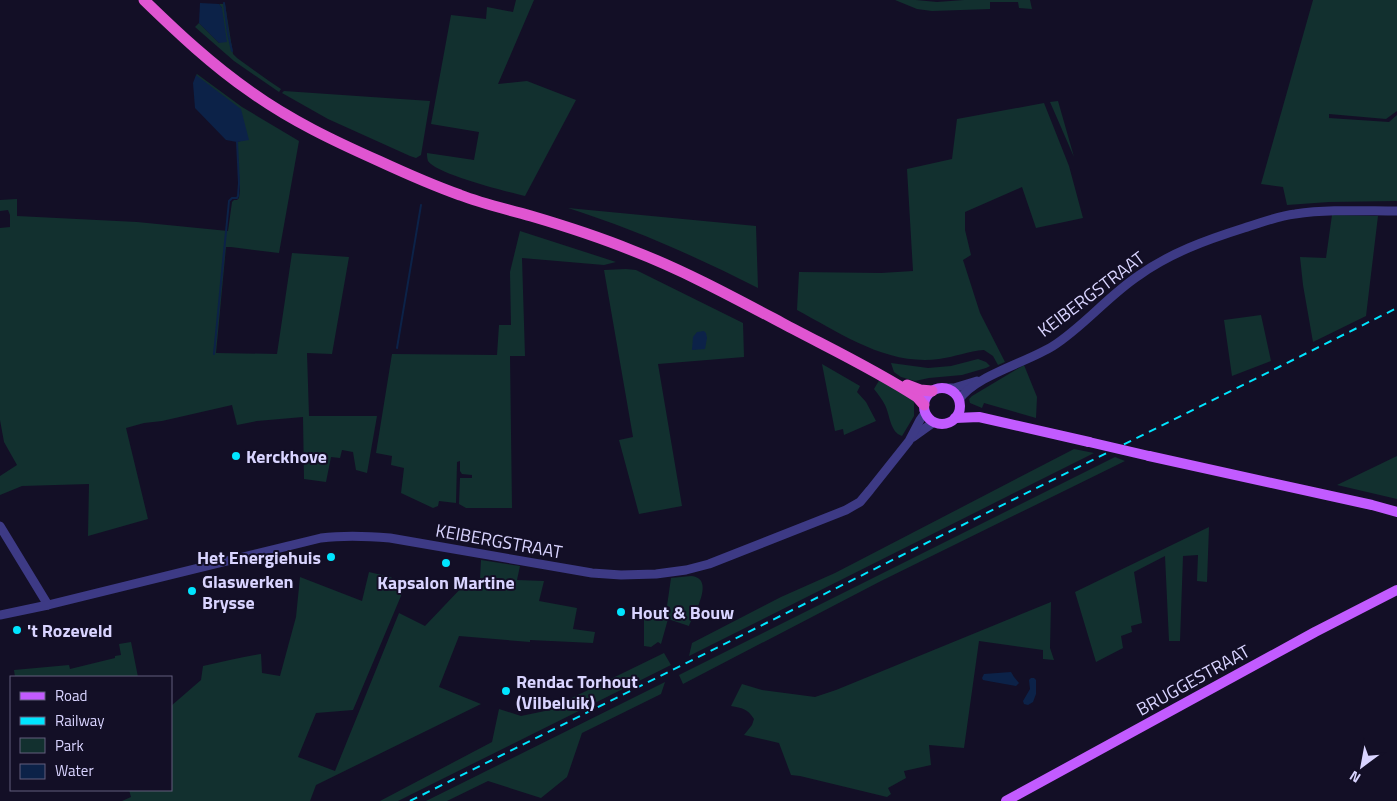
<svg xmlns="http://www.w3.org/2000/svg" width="1397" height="801" font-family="'Titillium Web',sans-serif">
	<rect width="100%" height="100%" fill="#130f26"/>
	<g fill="#12302f">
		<path d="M516 0H534L498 84 527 81 576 100 525 196C508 192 436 174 428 161 427 158 427 155 427 153L474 160 479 132 431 124 451 15 486 19 487 7 513 12Z"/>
		<path d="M895 0H916L937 2 964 0H1030L1032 9 1019 8 1018 2H990V9L932 11 917 9Z"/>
		<path d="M1313 0H1397V111L1386 119 1329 114V118L1389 122 1397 115V201L1329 202 1287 205 1283 187 1261 184Z"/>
		<path d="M219 4H225L233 54 237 58 269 81 281 89 279 92 234 61 195 27 199 23 219 43 222 8Z"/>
		<path d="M197 74 242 107 299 141 279 253 231 247H226L216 353 277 354 292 253 349 257 332 354 307 353 309 416H377L367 473 356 470 353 452 342 450 340 458 331 457 326 482 304 479 303 417 257 421 237 425 232 405 162 421 144 423 126 428 148 519 88 536 89 484 22 486 0 495V476L17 465 4 442 0 420V228L10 227V215L8 210 0 211V200L17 199V216L137 222 228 231 232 202 234 200H237L239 198 240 190 237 142 248 139 196 75Z"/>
		<path d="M284 91 430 101 421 155 416 158 410 156 328 119 282 93Z"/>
		<path d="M1058 101 1074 157 1050 102Z"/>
		<path d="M1044 103 1069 166 1083 218 1036 228 1022 187 965 212V230L971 255 963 260 980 313 1005 362 998 365 993 356 984 350C969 351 954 357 939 359 887 366 840 333 797 310L799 272 881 273 913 271 907 169 952 159 957 119Z"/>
		<path d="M568 208 756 226 758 288C697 257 634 229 568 208Z"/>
		<path d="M1332 215 1378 216 1366 316 1313 342 1303 285 1300 257 1326 258Z"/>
		<path d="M520 231 616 262 604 265 522 258 525 356H510L512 508H466L459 504 460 478H472V475L462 474 460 471V461L457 462 456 503 439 501 438 506 433 508 401 493 404 468 391 465 392 456 376 453 392 354 497 355 499 325H511L510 272Z"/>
		<path d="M626 269 636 270 743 323 744 357 658 364 682 506 639 514 619 440 633 437 604 270Z"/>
		<path d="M1261 315 1271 361 1232 376 1224 320Z"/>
		<path d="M978 359 986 362 990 366 986 368 962 375 929 378 915 381 901 377 894 372 891 363 928 368 951 366Z"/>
		<path d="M822 364 860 386 857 392 866 402 876 421 844 435 843 429 835 431Z"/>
		<path d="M1024 365 1037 397 1036 418 984 403 982 408 970 403 969 399 972 396Z"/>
		<path d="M880 379 914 399V416L902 436C890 432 890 415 885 405 882 399 878 394 874 389Z"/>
		<path d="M1074 449 1094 453 689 656 692 643 781 597 835 573Z"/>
		<path d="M1397 456V499L1337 485Z"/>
		<path d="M1115 457 1125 461 881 581 683 684 679 675Z"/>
		<path d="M1209 527 1207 582 1197 581 1198 555 1183 556 1180 641H1169L1165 556 1134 572 1142 623 1131 626 1132 632 1121 636 1123 648 1096 662 1075 592Z"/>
		<path d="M481 560 520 566 517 580 544 581 539 601 577 608 573 629 595 632 593 643 530 640V642L459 636 439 687 481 704 316 785 310 801H122L131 797 129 790H171V706L201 680 203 666C223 662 242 657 261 654L262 673 280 676 296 617 300 577 362 601 369 572 390 577 406 584 353 710 316 713 298 757 335 771 399 613 425 626 464 585 472 579H480Z"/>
		<path d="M691 576C716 578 694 614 689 626L668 619 661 644 658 642 651 647 644 646V620H652V613L668 616 670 607 667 606 671 578Z"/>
		<path d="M1051 602 1050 648 1054 660 1043 659V650L979 641 964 748 929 745 931 765 904 771 906 778 888 788 891 794 887 797 800 776 791 775 779 743 744 735 752 725 754 719C748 709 742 708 731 706L742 684 762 690 815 697 836 690Z"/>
		<path d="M131 642 138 677H15L14 670 69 665 70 669 115 658V656L121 655 119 644Z"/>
		<path d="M664 653 671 665 398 801H380L492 742 499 709 521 716 545 711Z"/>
		<path d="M665 682 661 694 582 733 567 777 541 798 488 781 447 801H426Z"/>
	</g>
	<g fill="#0c2248">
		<path d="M200 3 219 4 222 8 227 42 219 43 199 23Z"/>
		<path d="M196 75 241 109 249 140 237 142 226 140 195 108 193 83Z"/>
		<path d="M704 331 706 333 707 338 705 349 692 350 693 337 697 332Z"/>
		<path d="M1011 672 1014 677 1019 683 1016 686 988 681 983 680 982 678 984 674Z"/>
		<path d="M1031 678H1034L1036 680V694L1033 702 1028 705 1024 704 1023 701 1030 689 1029 680Z"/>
	</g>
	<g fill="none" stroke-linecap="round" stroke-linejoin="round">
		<g stroke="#0c2248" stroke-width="2">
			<path d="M224 3 228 34 232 51"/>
			<path d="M397 348 421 205"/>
			<path d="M214 354 229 201 232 198H237L238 196 239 183 237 142"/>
		</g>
		<g stroke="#3d3a85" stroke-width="9">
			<path d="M945 388H954L977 381"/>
			<path d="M959 400C974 376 1028 362 1053 346 1083 327 1107 297 1138 276 1170 253 1206 240 1244 228 1261 223 1277 216 1295 214 1329 209 1363 211 1397 211"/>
			<path d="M913 437 934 422"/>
			<path d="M0 526 48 605"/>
			<path d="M0 615 48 605 321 538C346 535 366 536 390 538L592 573 621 575 656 574 686 570 709 564 846 510 860 502 870 490 909 441 920 420 925 413"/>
		</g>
		<g stroke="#c25bff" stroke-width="10">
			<circle cx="942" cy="406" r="18"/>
			<path d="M955 418 979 417 1089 442"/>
			<path d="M1149 456 1372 505 1397 512"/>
			<path d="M1006 801 1315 632 1397 590"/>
		</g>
		<g stroke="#e055d1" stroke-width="11">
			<path d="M144 0C178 33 212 65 251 92 290 120 334 141 379 161 405 173 432 185 460 195 483 204 507 209 531 216 565 226 599 237 631 250 683 270 733 297 782 323 827 347 874 369 917 397L924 405"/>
			<path d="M907 385 920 390 932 391"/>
		</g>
		<path stroke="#00e5ff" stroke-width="2" stroke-dasharray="8 6" stroke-linecap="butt" d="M410 801 1397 308"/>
		<path stroke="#c25bff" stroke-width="10" d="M1089 442 1149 456"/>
	</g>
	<g fill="#00e5ff" stroke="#130f26" stroke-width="2">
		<circle cx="236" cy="456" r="5"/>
		<circle cx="331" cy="557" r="5"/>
		<circle cx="446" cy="563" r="5"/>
		<circle cx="192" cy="591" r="5"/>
		<circle cx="621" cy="612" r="5"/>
		<circle cx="17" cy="630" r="5"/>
		<circle cx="506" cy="691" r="5"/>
	</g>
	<g text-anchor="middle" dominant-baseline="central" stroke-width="4" stroke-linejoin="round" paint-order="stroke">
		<g font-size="18" fill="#d9d4ff" stroke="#130f26">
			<text transform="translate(1091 294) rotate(-37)">KEIBERGSTRAAT</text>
			<text transform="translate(499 541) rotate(10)">KEIBERGSTRAAT</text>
			<text transform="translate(1193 680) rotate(-29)">BRUGGESTRAAT</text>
		</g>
		<g font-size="18" font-weight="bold" fill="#d9d4ff" stroke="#130f26" text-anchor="start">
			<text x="246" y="456">Kerckhove</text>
			<text x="321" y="557" text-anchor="end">Het Energiehuis</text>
			<text x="202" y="581">Glaswerken<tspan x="202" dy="21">Brysse</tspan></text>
			<text x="446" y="582" text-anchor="middle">Kapsalon Martine</text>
			<text x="631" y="612">Hout &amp; Bouw</text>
			<text x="27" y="630">'t Rozeveld</text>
			<text x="516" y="681">Rendac Torhout<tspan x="516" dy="21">(Vilbeluik)</tspan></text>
		</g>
	</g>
	<rect x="10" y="676" width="162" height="115" fill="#130f26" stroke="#625e7d"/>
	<rect x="20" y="692" width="25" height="8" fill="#c25bff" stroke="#625e7d"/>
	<text x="55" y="701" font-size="15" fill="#d9d4ff">Road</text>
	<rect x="20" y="717" width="25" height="8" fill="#00e5ff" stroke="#625e7d"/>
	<text x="55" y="726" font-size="15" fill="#d9d4ff">Railway</text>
	<rect x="20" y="738" width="25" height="15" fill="#12302f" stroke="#625e7d"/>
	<text x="55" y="751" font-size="15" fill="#d9d4ff">Park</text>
	<rect x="20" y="764" width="25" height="15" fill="#0c2248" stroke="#625e7d"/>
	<text x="55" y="776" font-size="15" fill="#d9d4ff">Water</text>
	<g transform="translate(1362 766) rotate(212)" stroke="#130f26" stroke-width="4" paint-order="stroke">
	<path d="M0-4L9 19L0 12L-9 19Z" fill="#d9d4ff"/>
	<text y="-8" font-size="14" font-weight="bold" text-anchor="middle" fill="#d9d4ff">N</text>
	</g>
</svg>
